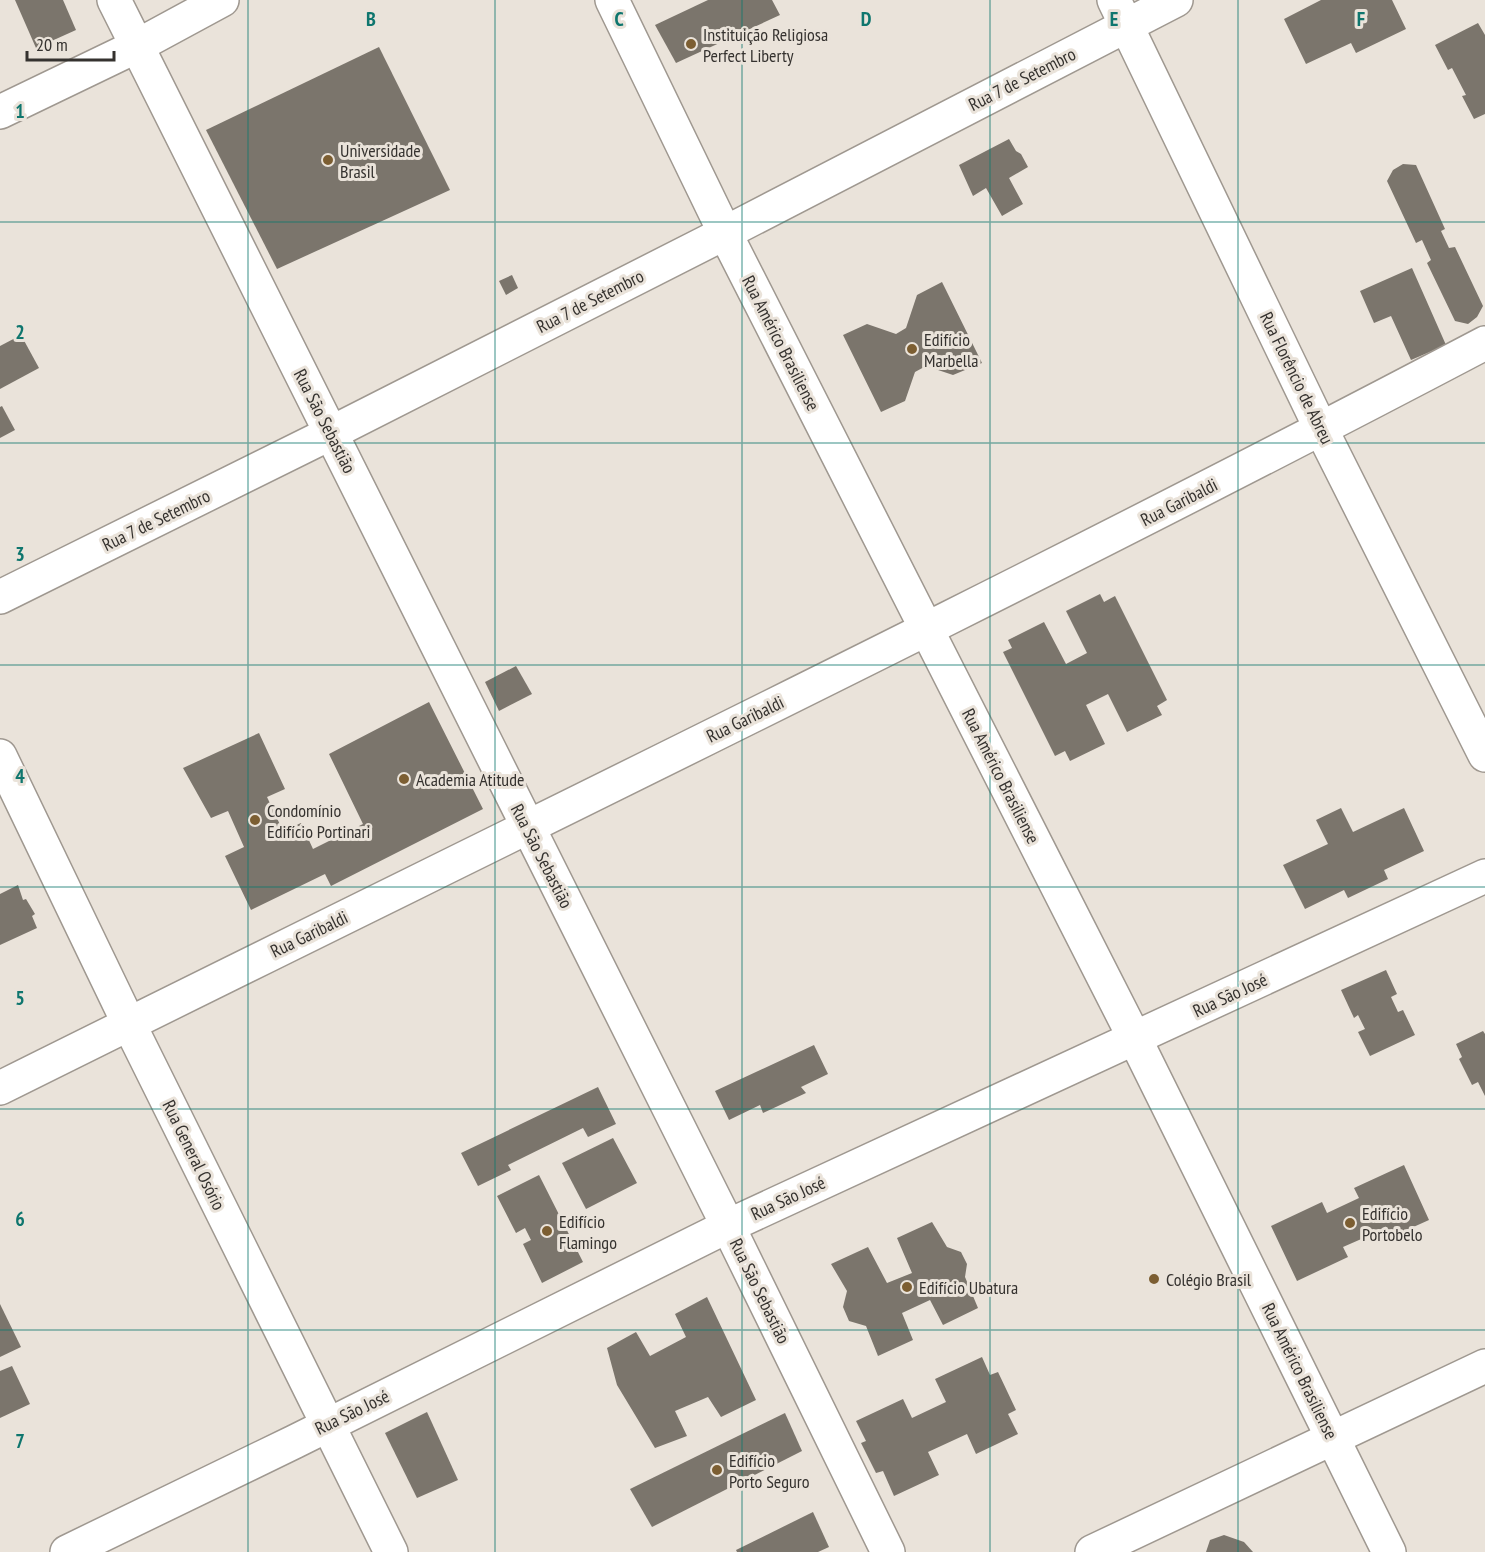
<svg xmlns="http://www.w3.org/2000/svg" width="1485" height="1552" font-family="'PT Sans Narrow',sans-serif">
	<rect width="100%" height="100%" fill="#eae3da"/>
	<g fill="#7b756c">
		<path d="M15 0H63L76 30 36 48Z"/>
		<path d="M708 0H772L780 15 676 63 655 25Z"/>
		<path d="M1321 0H1392L1406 29 1356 53 1351 43 1306 64 1284 19Z"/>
		<path d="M1478 23 1485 35V114L1474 119 1462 96 1466 95 1452 68 1448 70 1435 45Z"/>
		<path d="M379 47 450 190 277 269 206 130Z"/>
		<path d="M1009 139 1016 151 1021 154 1028 167 1009 178 1023 204 1002 216 986 188 973 196 959 165Z"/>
		<path d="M1403 164 1416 165 1445 229 1441 231 1449 248 1455 247 1483 306 1477 317 1468 324 1455 321 1427 263 1431 260 1422 240 1416 243 1387 181 1393 170Z"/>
		<path d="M1412 268 1446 345 1411 360 1391 316 1374 323 1360 291Z"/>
		<path d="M512 275 518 288 506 295 499 281Z"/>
		<path d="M942 282 982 363 953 375 926 366 915 372 905 401 881 412 843 335 867 324 896 334 906 328 917 295Z"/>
		<path d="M21 335 39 368 0 389V346Z"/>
		<path d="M2 406 15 430 0 438V407Z"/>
		<path d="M1100 594 1104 602 1115 596 1167 700 1157 706 1162 715 1127 732 1108 694 1086 705 1105 744 1070 761 1065 751 1055 756 1003 652 1012 648 1008 640 1044 622 1066 664 1087 653 1066 611Z"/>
		<path d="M516 666 532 694 499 711 485 682Z"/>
		<path d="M429 702 483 809 331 886 325 874 251 910 225 856 244 847 228 811 211 818 183 768 259 733 285 789 267 797 283 831 301 823 313 849 363 824 329 754Z"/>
		<path d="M1341 808 1353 832 1404 808 1424 851 1384 870 1388 879 1348 898 1344 890 1305 909 1283 865 1328 844 1316 820Z"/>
		<path d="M18 885 23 900 26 899 35 914 32 916 37 928 0 945V894Z"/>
		<path d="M1386 970 1397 994 1391 997 1398 1012 1403 1010 1415 1035 1370 1056 1358 1032 1365 1029 1358 1015 1354 1018 1341 990Z"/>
		<path d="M1483 1031 1485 1034V1096L1478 1082 1472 1085 1459 1059 1462 1057 1456 1044Z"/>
		<path d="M814 1045 828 1074 801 1087 806 1093 763 1113 760 1105 729 1120 715 1091Z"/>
		<path d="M598 1087 616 1124 588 1137 583 1128 508 1165 511 1170 478 1186 461 1153Z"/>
		<path d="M613 1138 637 1183 586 1209 562 1163Z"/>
		<path d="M1404 1165 1429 1220 1380 1242 1375 1233 1343 1247 1348 1257 1297 1281 1271 1226 1322 1202 1327 1213 1359 1198 1354 1188Z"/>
		<path d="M539 1175 583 1262 542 1283 523 1244 531 1240 525 1228 516 1233 497 1196Z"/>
		<path d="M932 1222 947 1247 961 1252 967 1264 965 1277 978 1308 943 1325 930 1300 902 1313 913 1340 878 1356 866 1326 849 1321 843 1307 847 1291 831 1264 868 1247 887 1283 912 1273 897 1238Z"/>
		<path d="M707 1297 756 1400 721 1417 708 1397 675 1411 687 1436 655 1448 617 1385 607 1348 636 1332 650 1356 686 1337 675 1314Z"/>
		<path d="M0 1304 21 1347 0 1357Z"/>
		<path d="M982 1357 990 1375 998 1372 1016 1410 1008 1414 1018 1434 976 1454 967 1434 928 1452 939 1475 894 1496 883 1471 876 1473 861 1443 866 1441 856 1421 903 1399 912 1418 946 1402 935 1379Z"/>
		<path d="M12 1366 30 1404 0 1418V1371Z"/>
		<path d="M427 1412 458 1480 417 1498 385 1433Z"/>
		<path d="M785 1413 802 1451 652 1527 630 1489Z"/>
		<path d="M813 1512 829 1547 818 1552H737L736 1550Z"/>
		<path d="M1224 1535 1244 1542 1253 1552H1206L1210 1540Z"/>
	</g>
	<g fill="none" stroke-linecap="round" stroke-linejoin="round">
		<g stroke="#9f9890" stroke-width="36">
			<g id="minor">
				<path d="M114 0 728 1226 888 1552"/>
				<path d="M612 0 725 233 1135 1039 1389 1552"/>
				<path d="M1114 0 1321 429 1485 755"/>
				<path d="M0 112 137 46 222 0"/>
				<path d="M0 597 331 433 725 233 1176 0"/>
				<path d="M0 756 129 1024 391 1552"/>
				<path d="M0 1088C496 841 995 601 1485 343"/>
				<path d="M67 1552 294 1442 728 1226 1485 876"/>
				<path d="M1092 1552 1485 1366"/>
			</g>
		</g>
		<use href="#minor" stroke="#fff" stroke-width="33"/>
	</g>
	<path fill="none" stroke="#0f766e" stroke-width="1.5" stroke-opacity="0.55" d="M248 0V1552M495 0V1552M742 0V1552M990 0V1552M1238 0V1552M0 222H1485M0 443H1485M0 665H1485M0 887H1485M0 1109H1485M0 1330H1485"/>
	<g fill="#7c5e32" stroke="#eae3da" stroke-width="2">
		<circle cx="691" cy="44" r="6"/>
		<circle cx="328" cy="160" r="6"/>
		<circle cx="912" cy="349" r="6"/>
		<circle cx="404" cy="779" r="6"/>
		<circle cx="255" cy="820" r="6"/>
		<circle cx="1350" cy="1223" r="6"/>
		<circle cx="547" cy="1231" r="6"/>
		<circle cx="1154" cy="1279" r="6"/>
		<circle cx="907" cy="1287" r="6"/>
		<circle cx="717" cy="1470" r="6"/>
	</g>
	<g text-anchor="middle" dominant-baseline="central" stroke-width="6" stroke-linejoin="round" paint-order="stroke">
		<g font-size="18" fill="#35322f" stroke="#eae3da" text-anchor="start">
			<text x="703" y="34">Instituição Religiosa<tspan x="703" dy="21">Perfect Liberty</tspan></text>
			<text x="340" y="150">Universidade<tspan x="340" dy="21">Brasil</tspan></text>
			<text x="924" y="339">Edifício<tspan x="924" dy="21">Marbella</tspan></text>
			<text x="416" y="779">Academia Atitude</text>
			<text x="267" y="810">Condomínio<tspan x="267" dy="21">Edifício Portinari</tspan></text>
			<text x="1362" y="1213">Edifício<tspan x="1362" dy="21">Portobelo</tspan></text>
			<text x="559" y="1221">Edifício<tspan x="559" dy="21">Flamingo</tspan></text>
			<text x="1166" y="1279">Colégio Brasil</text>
			<text x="919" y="1287">Edifício Ubatura</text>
			<text x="729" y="1460">Edifício<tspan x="729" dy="21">Porto Seguro</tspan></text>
		</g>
		<g font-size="18" fill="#35322f" stroke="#eae3da">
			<text transform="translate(1022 79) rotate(-27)">Rua 7 de Setembro</text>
			<text transform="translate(590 301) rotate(-27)">Rua 7 de Setembro</text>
			<text transform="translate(781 343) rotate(63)">Rua Américo Brasiliense</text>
			<text transform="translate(1297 378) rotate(64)">Rua Florêncio de Abreu</text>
			<text transform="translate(325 421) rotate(63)">Rua São Sebastião</text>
			<text transform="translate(1179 502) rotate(-27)">Rua Garibaldi</text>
			<text transform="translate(156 520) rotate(-26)">Rua 7 de Setembro</text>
			<text transform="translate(745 719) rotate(-26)">Rua Garibaldi</text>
			<text transform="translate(1001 776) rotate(63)">Rua Américo Brasiliense</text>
			<text transform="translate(542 856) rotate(63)">Rua São Sebastião</text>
			<text transform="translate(309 934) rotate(-26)">Rua Garibaldi</text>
			<text transform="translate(1230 995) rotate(-25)">Rua São José</text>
			<text transform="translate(194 1155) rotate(64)">Rua General Osório</text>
			<text transform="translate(788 1198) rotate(-25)">Rua São José</text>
			<text transform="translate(760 1291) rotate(64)">Rua São Sebastião</text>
			<text transform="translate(1300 1371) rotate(64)">Rua Américo Brasiliense</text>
			<text transform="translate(352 1412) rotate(-26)">Rua São José</text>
		</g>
	</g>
	<g font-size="20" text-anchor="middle" font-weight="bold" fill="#0f766e" stroke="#eae3da" stroke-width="6" stroke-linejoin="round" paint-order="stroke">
		<text x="371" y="26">B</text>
		<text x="619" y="26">C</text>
		<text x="866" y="26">D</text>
		<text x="1114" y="26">E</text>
		<text x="1361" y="26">F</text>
		<text x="20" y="118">1</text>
		<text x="20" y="339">2</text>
		<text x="20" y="561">3</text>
		<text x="20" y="783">4</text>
		<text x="20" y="1005">5</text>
		<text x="20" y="1226">6</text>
		<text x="20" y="1448">7</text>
	</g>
	<path d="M27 51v9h87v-9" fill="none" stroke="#35322f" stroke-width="3"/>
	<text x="36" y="51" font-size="18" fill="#35322f" stroke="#eae3da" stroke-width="4.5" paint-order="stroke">20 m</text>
</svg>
